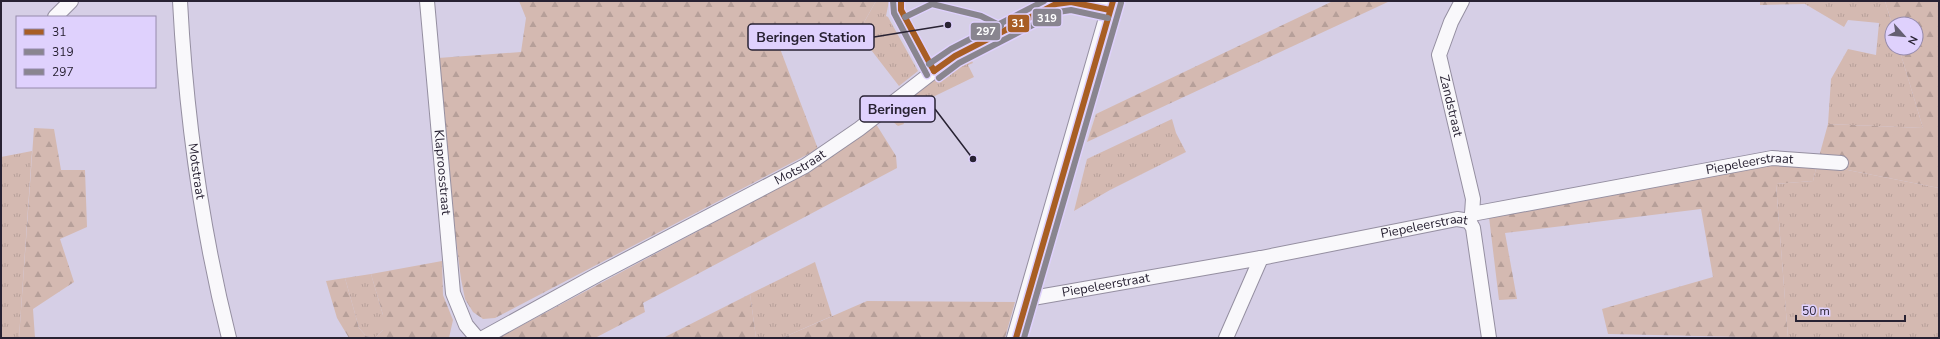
<svg xmlns="http://www.w3.org/2000/svg" width="1940" height="339" font-family="'Nunito Sans',sans-serif">
	<defs>
		<pattern id="grass-tufts" width="24" height="20" patternUnits="userSpaceOnUse"><rect width="24" height="20" fill="#d4b9b1"/><path d="M3 7l-1-3M5 7V3M7 7l1-3M15 17l-1-3M17 17v-4M19 17l1-3" fill="none" stroke="#b69f99"/></pattern>
		<pattern id="forest-firs" width="22" height="20" patternUnits="userSpaceOnUse"><rect width="22" height="20" fill="#d4b9b1"/><path d="M5 1l3.5 6h-7zM16 11l3.5 6h-7z" fill="#b69f99"/></pattern>
	</defs>
	<rect width="100%" height="100%" fill="#d6cfe6"/>
	<g fill="url(#grass-tufts)">
		<path d="M876 1H889L886 16 888 17 918 71 899 86 858 33Z"/>
		<path d="M1805 1H1885L1892 24V48H1899L1923 128 1828 124 1831 79 1848 49 1876 55 1879 23 1848 20 1844 27 1805 4Z"/>
		<path d="M971 59 973 63 968 65 974 77 900 113 904 124 898 126 891 120 890 115C907 93 946 72 971 59Z"/>
		<path d="M1172 119 1176 133 1186 152 1110 190 1074 211 1087 159Z"/>
		<path d="M32 151 19 338H1V157Z"/>
		<path d="M1817 164 1939 188V338H1788L1776 184 1813 181Z"/>
		<path d="M815 262 832 316 782 338H756L750 294Z"/>
		<path d="M371 274 383 315V330L375 338 366 336 359 328 345 278Z"/>
	</g>
	<g fill="url(#forest-firs)">
		<path d="M519 1H876L858 33 776 38 818 149 495 318 483 319 473 312 465 299 461 279 453 217 438 58 521 52 526 18Z"/>
		<path d="M1333 1H1390L1087 142 1096 114Z"/>
		<path d="M1760 1H1805V4L1760 5Z"/>
		<path d="M1885 1H1939V188L1817 164 1813 181 1776 184 1788 338 1608 334 1602 309 1713 277 1701 209 1505 233 1517 299 1499 300 1489 217 1759 164H1817L1828 124 1923 128 1899 48H1916V24H1892Z"/>
		<path d="M876 124 896 156 897 168 643 303 645 312 595 338H498L797 178Z"/>
		<path d="M34 128 54 129 61 170H85L87 227 60 239 74 282 33 309 35 338H19Z"/>
		<path d="M442 261 443 295 453 320 449 338H349L337 318 326 281 345 278 359 328 366 336 375 338 383 330V315L371 274Z"/>
		<path d="M750 294 756 338H663Z"/>
		<path d="M867 301 1015 302 1005 338H782Z"/>
	</g>
	<g fill="none" stroke-linecap="round" stroke-linejoin="round">
		<g stroke="#958fa1" stroke-width="16">
			<g id="minor">
				<path id="s1" d="M180 1C186 115 201 227 229 338"/>
				<path id="s2" d="M427 1 453 293 466 325 477 338"/>
				<path id="s3" d="M1462 1 1451 22 1439 55 1473 199 1472 214"/>
				<path d="M55 17 71 1"/>
				<path id="s4" d="M1469 221 1472 214 1772 158 1841 163"/>
				<path d="M1469 221 1473 228 1489 338"/>
				<path id="s5" d="M1027 299 1261 258 1457 219 1469 221"/>
				<path id="s6" d="M483 338 597 275 805 166 859 129 934 71 955 56 998 33 1056 4 1071 2 1110 10"/>
				<path d="M1226 338 1261 258"/>
			</g>
		</g>
		<g stroke="#958fa1" stroke-width="20">
			<path id="tertiary" d="M1016 338 1113 1"/>
		</g>
		<use href="#minor" stroke="#f9f8fb" stroke-width="14"/>
		<use href="#tertiary" stroke="#f9f8fb" stroke-width="18"/>
		<g stroke="#dfd1fd" stroke-width="9">
			<g id="bus-1">
				<path d="M901 1V10L934 71"/>
				<path d="M934 71 955 56 1056 4 1071 2 1110 10"/>
				<path d="M1016 338 1113 1"/>
			</g>
		</g>
		<g stroke="#dfd1fd" stroke-width="9">
			<g id="bus-2">
				<path d="M893 1 894 13 927 75"/>
				<path d="M939 78 959 63 1058 12 1071 10 1108 18"/>
				<path d="M1024 338 1121 3"/>
			</g>
		</g>
		<g stroke="#dfd1fd" stroke-width="9">
			<g id="bus-3">
				<path d="M905 17 932 4 981 16 1001 26"/>
				<path d="M929 64 951 49 1044 1"/>
			</g>
		</g>
		<use href="#bus-1" stroke="#a85e24" stroke-width="6"/>
		<use href="#bus-2" stroke="#89858f" stroke-width="6"/>
		<use href="#bus-3" stroke="#89858f" stroke-width="6"/>
	</g>
	<g text-anchor="middle" dominant-baseline="central" stroke-width="3" stroke-linejoin="round" paint-order="stroke">
		<g font-size="13" fill="#282233" stroke="#dfd1fd">
			<text stroke="none"><textPath href="#s3" startOffset="111">Zandstraat</textPath></text>
			<text stroke="none"><textPath href="#s4" startOffset="290">Piepeleerstraat</textPath></text>
			<text stroke="none"><textPath href="#s6" startOffset="360">Motstraat</textPath></text>
			<text stroke="none"><textPath href="#s1" startOffset="171">Motstraat</textPath></text>
			<text stroke="none"><textPath href="#s2" startOffset="172">Klaproosstraat</textPath></text>
			<text stroke="none"><textPath href="#s5" startOffset="404">Piepeleerstraat</textPath></text>
			<text stroke="none"><textPath href="#s5" startOffset="80">Piepeleerstraat</textPath></text>
		</g>
	</g>
	<path fill="none" stroke="#282233" stroke-width="1.5" d="M948 25L874 37M973 159L935 109"/>
	<g fill="#282233" stroke="#dfd1fd" stroke-width="1.5">
		<circle cx="948" cy="25" r="4"/>
		<circle cx="973" cy="159" r="4"/>
	</g>
	<g fill="#dfd1fd" stroke="#282233" stroke-width="1.5">
		<rect x="748" y="24" width="126" height="26" rx="4"/>
		<rect x="860" y="96" width="75" height="26" rx="4"/>
	</g>
	<g font-size="14" text-anchor="middle" font-weight="bold" fill="#282233">
		<text x="811" y="42">Beringen Station</text>
		<text x="897" y="114">Beringen</text>
	</g>
	<g stroke="#dfd1fd" stroke-width="1.5">
		<rect x="1032" y="8" width="30" height="19" rx="4" fill="#89858f"/>
		<rect x="1007" y="14" width="23" height="19" rx="4" fill="#a85e24"/>
		<rect x="970" y="22" width="31" height="19" rx="4" fill="#89858f"/>
	</g>
	<g font-size="11" text-anchor="middle" font-weight="bold" fill="#fff">
		<text x="1047" y="22">319</text>
		<text x="1018" y="27">31</text>
		<text x="986" y="35">297</text>
	</g>
	<rect width="1940" height="339" fill="none" stroke="#282233" stroke-width="4"/>
	<rect x="16" y="16" width="140" height="72" fill="#dfd1fd" stroke="#968bac"/>
	<rect x="24" y="29" width="20" height="6" fill="#a85e24" stroke="#968bac"/>
	<text x="52" y="36" font-size="12" fill="#282233">31</text>
	<rect x="24" y="49" width="20" height="6" fill="#89858f" stroke="#968bac"/>
	<text x="52" y="56" font-size="12" fill="#282233">319</text>
	<rect x="24" y="69" width="20" height="6" fill="#89858f" stroke="#968bac"/>
	<text x="52" y="76" font-size="12" fill="#282233">297</text>
	<g transform="translate(1904 36) rotate(117)"><circle r="19" fill="#dfd1fd" stroke="#968bac"/>
	<path d="M0-3L7 15L0 10L-7 15Z" fill="#655f72"/>
	<text y="-6" font-size="11" font-weight="bold" text-anchor="middle" fill="#282233">N</text>
	</g>
	<path d="M1796 315v6h109v-6" fill="none" stroke="#282233" stroke-width="2"/>
	<text x="1802" y="315" font-size="12" fill="#282233" stroke="#dfd1fd" stroke-width="3" paint-order="stroke">50 m</text>
</svg>
